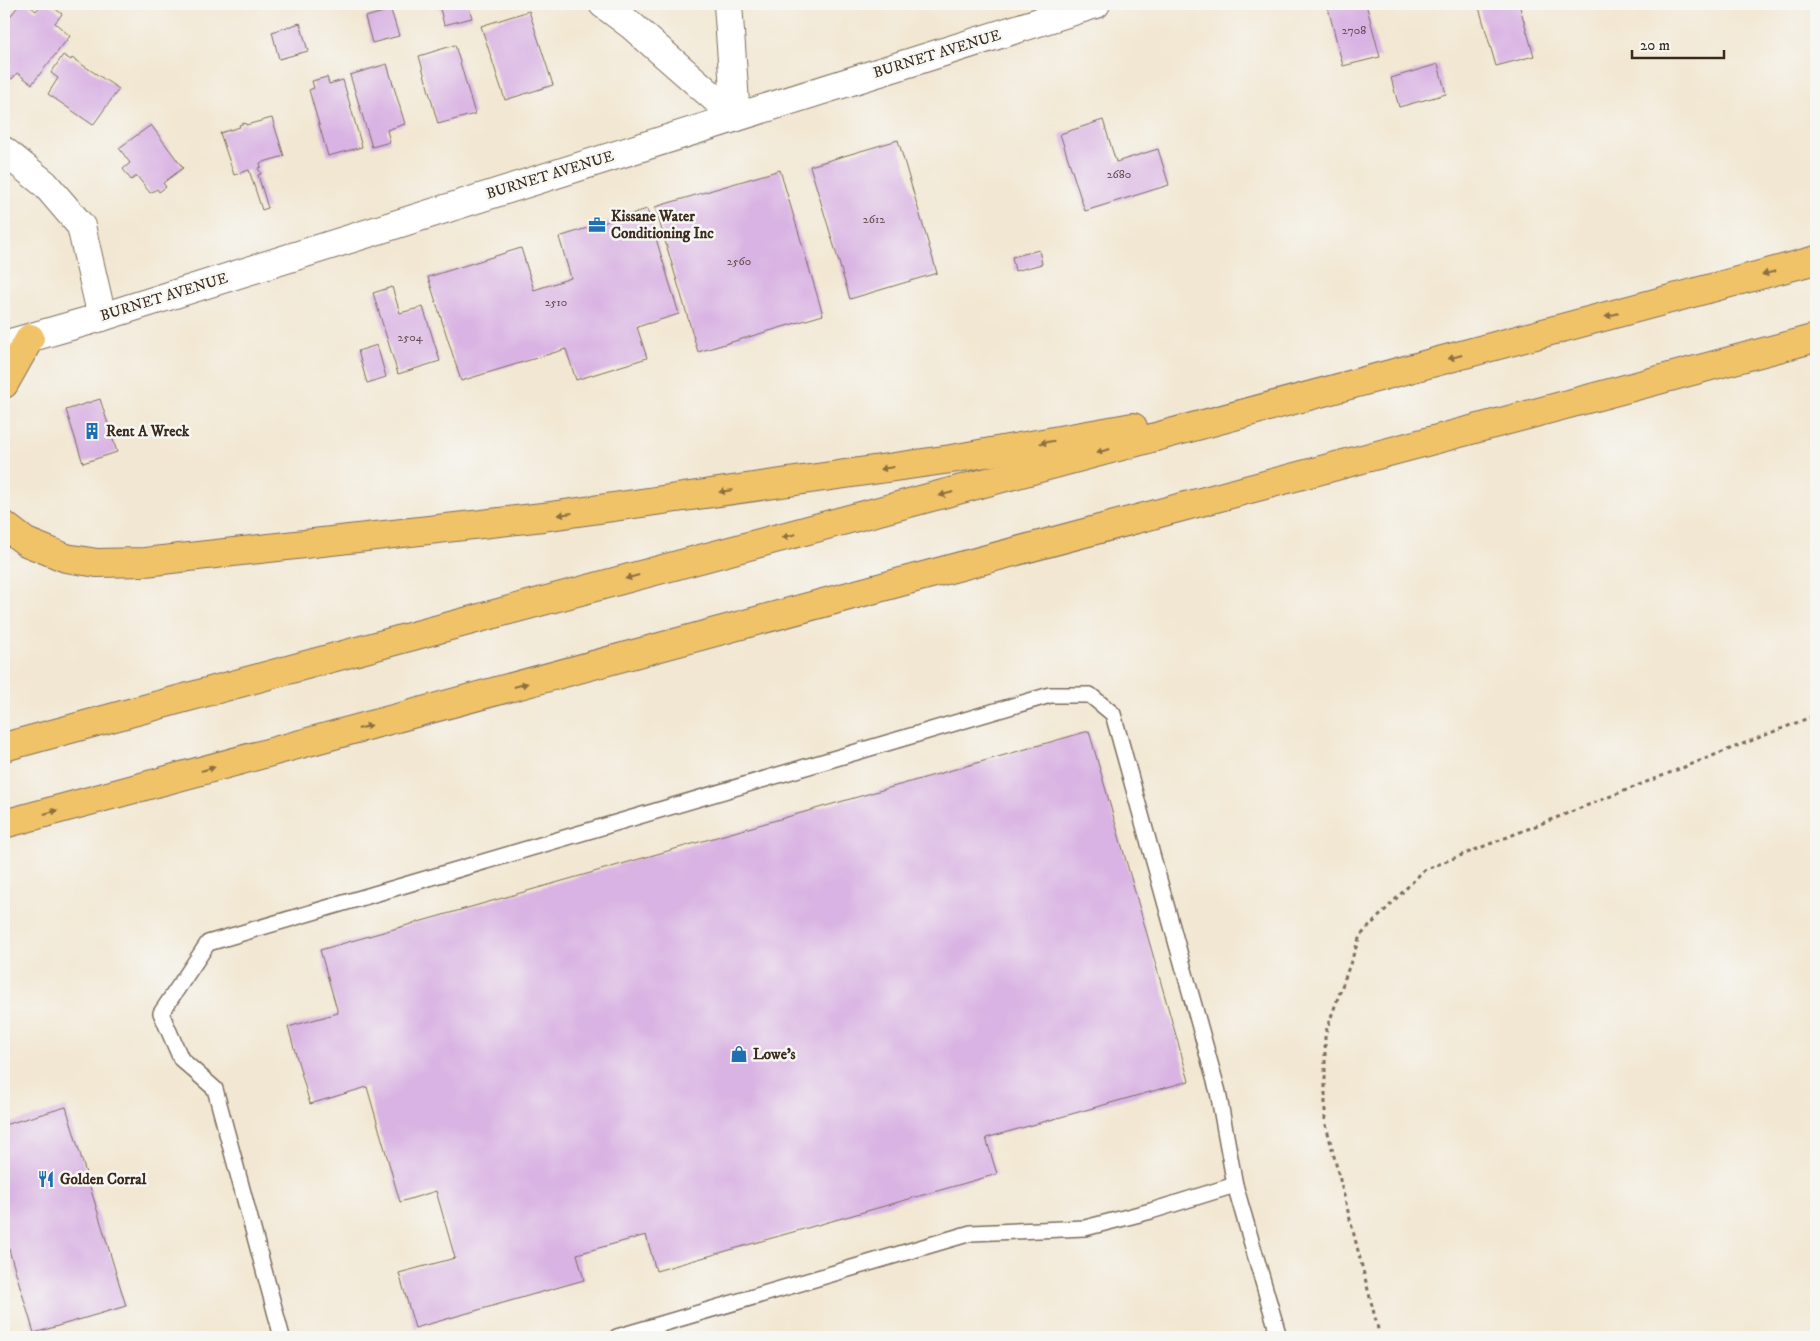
<svg xmlns="http://www.w3.org/2000/svg" width="1820" height="1341" font-family="'IM FELL DW Pica',serif">
	<rect width="100%" height="100%" fill="#f6f6f2"/>
	<filter id="ink" filterUnits="userSpaceOnUse"><feTurbulence type="fractalNoise" baseFrequency=".02" numOctaves="2"/><feDisplacementMap in="SourceGraphic" scale="10" xChannelSelector="R" yChannelSelector="G"/><feConvolveMatrix kernelMatrix="1 2 1 2 8 2 1 2 1" color-interpolation-filters="sRGB"/></filter>
	<filter id="wash" filterUnits="userSpaceOnUse"><feTurbulence type="fractalNoise" baseFrequency=".0096" numOctaves="4" result="noise"/><feDisplacementMap in="SourceGraphic" scale="20" xChannelSelector="R" yChannelSelector="G"/><feGaussianBlur stdDeviation="1.12" result="paint"/><feColorMatrix in="noise" values="0 0 0 0 0 0 0 0 0 0 0 0 0 0 0 0 0 1.4 0 .05"/><feComposite in="paint" operator="in"/></filter>
	<g filter="url(#wash)">
		<rect width="100%" height="100%" fill="#f2e7d2"/>
		<g id="blocks">
			<g fill="#d9b3e3">
				<path d="M20 4H27L36 11 42 4H49L62 14 55 23 70 36 32 84 17 73 12 79 4 72V24Z"/>
				<path d="M439 4H468L472 18 444 25Z"/>
				<path d="M1327 4H1366L1380 57 1343 66Z"/>
				<path d="M1478 4H1519L1534 56 1496 66Z"/>
				<path d="M391 10 399 36 372 43 365 17Z"/>
				<path d="M529 11 553 85 505 100 481 26Z"/>
				<path d="M300 23 308 51 279 59 272 32Z"/>
				<path d="M455 45 475 114 438 124 419 56Z"/>
				<path d="M63 55 71 60 72 58 119 89 93 125 48 94 58 78 51 73Z"/>
				<path d="M387 64 405 124 387 130 390 142 372 147 350 75Z"/>
				<path d="M1438 64 1446 94 1399 107 1391 78Z"/>
				<path d="M327 77 329 84 343 80 362 147 328 156 309 90 314 88 312 81Z"/>
				<path d="M272 118 284 156 260 163 261 167 258 168 261 174 258 175 268 208 262 210 249 170 234 175 220 133 240 127 239 125 245 123 246 125Z"/>
				<path d="M1103 120 1116 162 1158 149 1169 185 1085 211 1060 134Z"/>
				<path d="M151 125 183 168 163 183 166 187 159 192 157 189 150 193 137 176 131 180 123 169 130 163 119 148Z"/>
				<path d="M898 140 937 273 850 299 810 166Z"/>
				<path d="M780 170 823 315 698 352 655 207Z"/>
				<path d="M647 209 679 314 637 327 647 358 576 380 566 349 461 381 428 277 521 248 534 290 571 278 559 237Z"/>
				<path d="M1039 250 1042 264 1015 271 1012 257Z"/>
				<path d="M392 287 400 313 423 307 440 361 398 374 373 293Z"/>
				<path d="M377 345 386 377 367 383 358 351Z"/>
				<path d="M100 399 117 452 83 463 66 410Z"/>
				<path d="M1089 731 1189 1081 986 1138 997 1174 656 1271 646 1235 577 1254 584 1280 415 1328 399 1273 455 1258 436 1191 400 1202 367 1087 310 1104 288 1027 338 1013 320 950Z"/>
				<path d="M66 1107 126 1306 34 1333 4 1233V1125Z"/>
			</g>
		</g>
	</g>
	<g filter="url(#ink)">
		<use href="#blocks" fill-opacity="0" stroke="#7b6c5d" stroke-width="1"/>
		<g fill="none" stroke-linecap="round" stroke-linejoin="round">
			<g stroke="#7b6c5d" stroke-width="18">
				<g id="service">
					<path d="M282 1337 215 1089 181 1059 161 1013 208 943 1050 695H1090L1113 714 1218 1092 1235 1185"/>
					<path d="M617 1337 971 1233 1085 1228 1151 1211 1235 1185 1279 1337"/>
				</g>
			</g>
			<g stroke="#7b6c5d" stroke-width="30">
				<g id="minor">
					<path d="M603 4 631 25 736 117"/>
					<path d="M728 4 736 117"/>
					<path d="M4 151 45 184 81 226 102 317"/>
				</g>
			</g>
			<g stroke="#7b6c5d" stroke-width="30">
				<path id="tertiary" d="M4 345 102 317 1096 4"/>
			</g>
			<g stroke="#7b6c5d" stroke-width="30">
				<g id="motorway">
					<path d="M4 384 30 338"/>
					<path d="M4 525 26 542 66 558 97 563 145 562 543 517 951 459 1133 427"/>
					<path d="M4 747 435 630 1816 260"/>
					<path d="M4 824 912 579 1816 338"/>
				</g>
			</g>
			<path stroke="#7b6c5d" stroke-width="3" stroke-dasharray="4 4" stroke-linecap="butt" d="M1380 1337 1325 1121V1034L1360 936 1424 870 1816 715"/>
			<use href="#service" stroke="#fff" stroke-width="15"/>
			<use href="#minor" stroke="#fff" stroke-width="28"/>
			<use href="#tertiary" stroke="#fff" stroke-width="28"/>
			<use href="#motorway" stroke="#f1c369" stroke-width="28"/>
		</g>
		<defs><path id="oneway-solid" d="M-6-.8H1V-3.2L6.5 0L1 3.2V.8H-6Z" transform="scale(1.25)"/></defs>
		<g fill="#8d6f40">
			<use href="#oneway-solid" transform="translate(1769 273) rotate(165)"/>
			<use href="#oneway-solid" transform="translate(1612 315) rotate(165)"/>
			<use href="#oneway-solid" transform="translate(1455 357) rotate(165)"/>
			<use href="#oneway-solid" transform="translate(1047 442) rotate(170)"/>
			<use href="#oneway-solid" transform="translate(1103 451) rotate(165)"/>
			<use href="#oneway-solid" transform="translate(887 468) rotate(172)"/>
			<use href="#oneway-solid" transform="translate(726 491) rotate(172)"/>
			<use href="#oneway-solid" transform="translate(946 494) rotate(165)"/>
			<use href="#oneway-solid" transform="translate(565 514) rotate(172)"/>
			<use href="#oneway-solid" transform="translate(789 536) rotate(165)"/>
			<use href="#oneway-solid" transform="translate(632 577) rotate(165)"/>
			<use href="#oneway-solid" transform="translate(521 685) rotate(-15)"/>
			<use href="#oneway-solid" transform="translate(365 727) rotate(-15)"/>
			<use href="#oneway-solid" transform="translate(208 769) rotate(-15)"/>
			<use href="#oneway-solid" transform="translate(51 812) rotate(-15)"/>
		</g>
	</g>
	<defs>
		<g id="office-bare" transform="scale(1.35)"><path d="M-6-3h4V-5.5h4V-3h4V5H-6ZM-1-4.5V-3h2v-1.5ZM-6 0V1H6V0Z" fill="#1f6fb2" stroke="#f6f6f2" stroke-width="2.5" paint-order="stroke"/></g>
		<g id="building-bare" transform="scale(1.35)"><path d="M-4-6H4V6H1V3H-1V6H-4ZM-2.5-4.3h1.7v1.8h-1.7ZM.8-4.3h1.7v1.8H.8ZM-2.5-1h1.7V.8h-1.7ZM.8-1h1.7V.8H.8Z" fill="#1f6fb2" stroke="#f6f6f2" stroke-width="2.5" paint-order="stroke"/></g>
		<g id="shop-bare" transform="scale(1.35)"><path d="M-5-2.5h2.3a2.7 3.5 0 0 1 5.4 0H5L5.5 6h-11ZM-1.5-2.5h3a1.5 2.3 0 0 0-3 0Z" fill="#1f6fb2" stroke="#f6f6f2" stroke-width="2.5" paint-order="stroke"/></g>
		<g id="restaurant-bare" transform="scale(1.35)"><path d="M-5-6h1v4h1v-4h1v4h1v-4h1v5L-1.5 .5V6h-2V.5L-5-1ZM5-6V6H3V1.5H1.5Q1.5-4 5-6Z" fill="#1f6fb2" stroke="#f6f6f2" stroke-width="2.5" paint-order="stroke"/></g>
	</defs>
	<g fill-rule="evenodd">
		<use href="#office-bare" x="597" y="225"/>
		<use href="#building-bare" x="92" y="431"/>
		<use href="#shop-bare" x="739" y="1054"/>
		<use href="#restaurant-bare" x="46" y="1179"/>
	</g>
	<g text-anchor="middle" dominant-baseline="central" stroke-width="5" stroke-linejoin="round" paint-order="stroke">
		<g font-size="12" fill="#624c4f">
			<text x="1354" y="30">2708</text>
			<text x="1119" y="174">2680</text>
			<text x="874" y="219">2612</text>
			<text x="739" y="261">2560</text>
			<text x="556" y="302">2510</text>
			<text x="410" y="337">2504</text>
		</g>
		<g font-size="15" fill="#3b2a1e" stroke="#f6f6f2">
			<text transform="translate(937 54) rotate(-17)">BURNET AVENUE</text>
			<text transform="translate(550 175) rotate(-17)">BURNET AVENUE</text>
			<text transform="translate(164 297) rotate(-17)">BURNET AVENUE</text>
		</g>
		<g font-size="15" font-weight="bold" fill="#3b2a1e" stroke="#f6f6f2" text-anchor="start">
			<text x="611" y="216">Kissane Water<tspan x="611" dy="17">Conditioning Inc</tspan></text>
			<text x="106" y="431">Rent A Wreck</text>
			<text x="753" y="1054">Lowe's</text>
			<text x="60" y="1179">Golden Corral</text>
		</g>
	</g>
	<rect width="1820" height="1341" fill="none" stroke="#f6f6f2" stroke-width="20"/>
	<path d="M1632 50v8h92v-8" fill="none" stroke="#3b2a1e" stroke-width="2.5"/>
	<text x="1640" y="50" font-size="15" fill="#3b2a1e" stroke="#f6f6f2" stroke-width="4" paint-order="stroke">20 m</text>
</svg>
